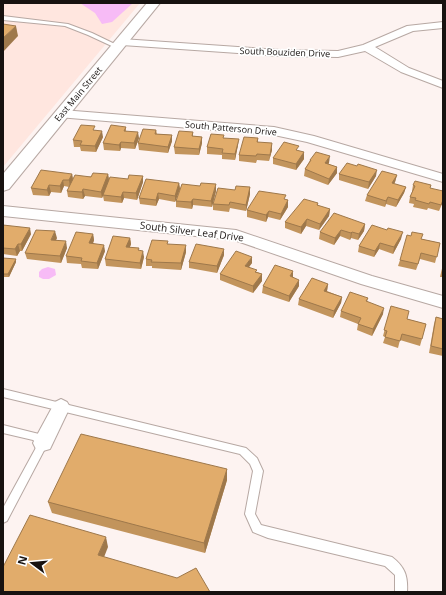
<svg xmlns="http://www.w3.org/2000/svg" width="446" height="595" font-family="'Open Sans',sans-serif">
	<rect width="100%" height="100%" fill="#fdf3f1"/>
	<path fill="#ffe6df" d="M3 3H140L3 167Z"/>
	<g fill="#f7bbf6">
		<path d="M80 3H133L112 22 102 24 95 13Z"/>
		<path d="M48 267 55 269 56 275 49 279H43L39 277V272L42 269Z"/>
	</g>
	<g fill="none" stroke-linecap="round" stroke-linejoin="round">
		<g stroke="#b7a8a3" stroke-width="2">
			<g id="service">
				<path d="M3 16 68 24 92 33 121 47 116 48 88 35 65 26 3 20Z"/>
				<path d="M3 389 246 448 257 458 263 471 255 514 261 525 392 557C405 567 408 576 407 592H395V575L385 566 268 538 253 532 245 514 253 471 250 464 240 454 3 397Z"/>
				<path d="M3 425 39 434 48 443 7 521 3 523V508L38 444 33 440 3 433Z"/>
			</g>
		</g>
		<g stroke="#b7a8a3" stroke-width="2">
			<g id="minor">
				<path d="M443 22V28L413 31 375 47 409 68 443 81V88L401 72 365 51 338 57 280 56 122 45 117 42 122 39 280 50 338 51 363 45 407 26Z"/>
				<path d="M62 110 274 127 314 136 443 174V182L307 142 274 135 58 117 56 114 58 111Z"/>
				<path d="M3 206 236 230 372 276 443 296V308L361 284 234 240 3 216Z"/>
				<path d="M61 399 67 402 70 407 50 449 43 451 36 449 33 443 36 437 55 402Z"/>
			</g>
		</g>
		<g stroke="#b7a8a3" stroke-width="2">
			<path id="tertiary" d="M147 3H160L9 189 3 191V174Z"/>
		</g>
		<use href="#service" fill="#fff" fill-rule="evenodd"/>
		<use href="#minor" fill="#fff" fill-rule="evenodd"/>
		<use href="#tertiary" fill="#fff" fill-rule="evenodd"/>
	</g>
	<g fill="#c2945c">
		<path d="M126 127V131L139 138 135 149 121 148 120 151 104 150 103 143Z"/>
		<path d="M95 130 103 137 96 152 81 151 80 147H74L73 140Z"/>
		<path d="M156 130 157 134 172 135V141L168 153 139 150 138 143Z"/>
		<path d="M193 132V136L202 137V143L199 155 175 154 174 147Z"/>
		<path d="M224 138 238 145 235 160 222 159V155L207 154V147Z"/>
		<path d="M258 138V142L272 150 269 161 257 160 256 163 239 161V155Z"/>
		<path d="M298 151 304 159 296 170 273 164V158Z"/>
		<path d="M310 160 329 163 328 164 337 167V173L328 185 304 176 305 169 309 162Z"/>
		<path d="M357 166 376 176 368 189 339 180V174Z"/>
		<path d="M72 174 73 179 108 174 109 180 128 179 143 176V182L137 200 124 198 122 203 104 201 103 196 102 198 85 196 83 199 68 197 67 191 69 187 64 186 61 193 51 192 49 196 33 195 31 188Z"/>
		<path d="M397 175 395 182 394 184 406 187 404 193 396 207 386 204 385 207 365 201 367 195Z"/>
		<path d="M179 183 180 189 175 202 159 199 156 206 140 204 139 198Z"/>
		<path d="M413 185 430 188 443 202 439 211 428 208 427 210 413 207 414 204 409 203 410 197 412 192V191Z"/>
		<path d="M250 187V194L246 211 230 208 229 212 213 210V204L235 190Z"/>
		<path d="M216 191 212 207 193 205 192 209 176 207V201Z"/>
		<path d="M286 200H288V207L280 220 268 217 266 222 247 217V210Z"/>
		<path d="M318 203V206L330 209 329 216 319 230 306 226 301 234 285 228V222Z"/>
		<path d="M365 224 364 231 358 240 351 238 350 240 340 236 334 245 319 239 320 232Z"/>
		<path d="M3 225 31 234 22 251H20L17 256 3 254Z"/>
		<path d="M93 234 94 240 93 243 105 251 98 269 82 268 81 264 67 263 66 256Z"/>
		<path d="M57 238 56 240 67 248 61 263 27 259 25 253Z"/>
		<path d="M130 238 131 244 130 247 139 250 144 257 141 269 106 266 105 259Z"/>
		<path d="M401 239 393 254 379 249 374 257 358 252 359 246Z"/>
		<path d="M421 239 440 243 435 263 420 259 416 270 398 266 400 260Z"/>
		<path d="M168 244 186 252 181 270 152 268V266H146V259Z"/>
		<path d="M224 255 217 273 189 268V262Z"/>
		<path d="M3 258 16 262 9 277H3Z"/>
		<path d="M252 263 249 267 257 272 262 274V281L253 293 220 280V274Z"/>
		<path d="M443 264V277H440Z"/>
		<path d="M293 277 299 286 289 302 262 293 263 286Z"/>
		<path d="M328 284 327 291 342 297 341 303 333 318 298 305 299 299Z"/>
		<path d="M368 298 367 302 383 314 372 336 357 330 358 324 340 317 341 311Z"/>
		<path d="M391 306 407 319 426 324 420 346 400 340 398 348 383 343 385 337 383 336Z"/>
		<path d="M436 317 443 319V356L429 353 434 324Z"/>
		<path d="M227 469V480L205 553 52 513 48 502Z"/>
	</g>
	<g fill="#9e784b">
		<path d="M16 26 18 36 3 52V38Z"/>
		<path d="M102 131 103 137 96 152 95 146Z"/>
		<path d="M138 132 139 138 135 149 134 143Z"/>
		<path d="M172 135V141L168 153V147Z"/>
		<path d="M202 137V143L199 155V149Z"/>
		<path d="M239 139 238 145 235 160V154Z"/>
		<path d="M121 142V148L120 151 119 145Z"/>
		<path d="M272 143V150L269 161Z"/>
		<path d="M304 152V159L296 170V164Z"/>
		<path d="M330 156 329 163 324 169 325 163Z"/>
		<path d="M337 167V173L328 185 329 179Z"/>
		<path d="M377 170 376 176 368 189 369 182Z"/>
		<path d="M72 174 73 180 70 187 69 180Z"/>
		<path d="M108 174 109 180 102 198 101 192Z"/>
		<path d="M397 175 395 182 390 190 392 183Z"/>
		<path d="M143 176V182L137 200 136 193Z"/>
		<path d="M63 180 64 186 61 193 60 186Z"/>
		<path d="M179 183 180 189 175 202V196Z"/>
		<path d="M216 184V191L212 207 211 201Z"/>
		<path d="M49 185 51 192 49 196 47 190Z"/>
		<path d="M250 187V194L246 211V205Z"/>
		<path d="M406 187 404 193 396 207 398 200Z"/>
		<path d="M83 189 85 196 83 199 82 192Z"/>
		<path d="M123 192 124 198 122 203 121 197Z"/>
		<path d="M158 193 159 199 156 206V200Z"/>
		<path d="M388 197 386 204 385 207 386 201Z"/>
		<path d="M193 199V205L192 209 191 202Z"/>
		<path d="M288 200V207L280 220 281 214Z"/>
		<path d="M330 209 329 216 319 230 320 224Z"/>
		<path d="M269 211 268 217 266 222V215Z"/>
		<path d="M307 219 306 226 301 234V227Z"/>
		<path d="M365 224 364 231 358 240 359 234Z"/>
		<path d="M30 228 31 234 22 251 21 244Z"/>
		<path d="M341 230 340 236 334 245 335 238Z"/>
		<path d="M55 231 57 238 53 246 51 240Z"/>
		<path d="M352 232 351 238 350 240 351 233Z"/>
		<path d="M403 232 401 239 393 254 394 247Z"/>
		<path d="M93 234 94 240 91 250 89 243Z"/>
		<path d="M130 238 131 244 127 254 126 247Z"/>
		<path d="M66 241 67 248 61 263 60 256Z"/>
		<path d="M380 243 379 249 374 257 375 251Z"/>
		<path d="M18 244 20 251 17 256 15 249Z"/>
		<path d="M104 245 105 251 98 269 97 263Z"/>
		<path d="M186 245V252L181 270V263Z"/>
		<path d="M224 249V255L217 273V266Z"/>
		<path d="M143 251 144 257 141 269 140 263Z"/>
		<path d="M252 257V263L245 272V266Z"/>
		<path d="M16 259V262L9 277 8 274Z"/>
		<path d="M293 271V278L290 276Z"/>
		<path d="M262 274V281L253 293V286Z"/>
		<path d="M299 280V286L289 302V296Z"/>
		<path d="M328 284 327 291 323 297 324 291Z"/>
		<path d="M342 297 341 303 333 318 334 311Z"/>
		<path d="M384 308 383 314 372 336 373 329Z"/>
		<path d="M227 469V480L205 553 204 543Z"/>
		<path d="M106 537 108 547 101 565 98 555Z"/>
	</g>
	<g fill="#e1ac6b" stroke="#9e784b">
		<path d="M3 24 16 26 3 38Z"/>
		<path d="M81 125 95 126 93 130 102 131 95 146 80 145 82 141 73 140Z"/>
		<path d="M111 125 126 127 124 131 138 132 134 143 121 142 119 145 103 143Z"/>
		<path d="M143 129 156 130 155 134 172 135 168 147 138 143Z"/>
		<path d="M179 131 193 132 192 136 202 137 199 149 174 147Z"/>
		<path d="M211 134 224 135 223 138 239 139 235 154 222 153 223 149 207 147Z"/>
		<path d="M244 137 258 138 257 142 272 143 270 155 257 154 256 156 239 155Z"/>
		<path d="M284 142 299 146 296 150 304 152 296 164 273 158Z"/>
		<path d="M316 152 330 156 325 163 337 167 329 179 305 169 311 160H310Z"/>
		<path d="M347 163 357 166 358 164 377 170 369 182 339 174Z"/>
		<path d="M41 170 72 174 69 180H63L60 186 49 185 47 190 31 188Z"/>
		<path d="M382 171 397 175 392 183 406 187 398 200 388 197 386 201 367 195Z"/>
		<path d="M93 173 108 174 101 192 83 189 82 192 67 191 75 175 91 177Z"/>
		<path d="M129 175 143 176 136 193 123 192 121 197 103 195 110 177 128 179Z"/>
		<path d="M146 179 179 183 175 196 158 193 156 200 139 198Z"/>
		<path d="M415 181 431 185 430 188 443 191V200L441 205 430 202 429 204 415 200 416 198 410 197 415 186 413 185Z"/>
		<path d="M201 183 216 184 211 201 193 199 191 202 176 201 182 184 200 186Z"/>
		<path d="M236 186 250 187 246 205 230 202 229 205 213 204 218 188 235 190Z"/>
		<path d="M259 191 286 195 284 199 288 200 281 214 269 211 266 215 247 210Z"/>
		<path d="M304 199 318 203 317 205 330 209 320 224 307 219 301 227 285 222Z"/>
		<path d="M334 213 365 224 359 234 352 232 351 233 341 230 335 238 320 232Z"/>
		<path d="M3 225 30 228 21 244H18L15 249 3 248Z"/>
		<path d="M372 225 387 230 388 228 403 232 394 247 380 243 375 251 359 246Z"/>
		<path d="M36 230 55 231 51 240 66 241 60 256 25 253Z"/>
		<path d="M76 232 93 234 89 243 104 245 97 263 81 261 82 258 66 256Z"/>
		<path d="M412 232 423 234 421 239 440 243 437 257 421 253 418 264 400 260 407 235 411 236Z"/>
		<path d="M113 236 130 238 126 247 139 248 138 250 143 251 140 263 105 259Z"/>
		<path d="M152 240 168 241 167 244 186 245 181 263 151 262 152 260 146 259Z"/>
		<path d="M196 244 224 249 217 266 189 262Z"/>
		<path d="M236 251 252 257 245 266 257 270 255 272 262 274 253 286 220 274Z"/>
		<path d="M3 258 16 259 8 274H3Z"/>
		<path d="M275 265 293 271 290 276 299 280 289 296 263 286Z"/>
		<path d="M312 278 328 284 324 291 342 297 334 311 299 299Z"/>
		<path d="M350 292 368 298 366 301 384 308 373 329 358 324 361 318 341 311Z"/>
		<path d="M391 306 409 311 407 319 426 324 422 339 402 334 400 341 385 337 387 331 384 330Z"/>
		<path d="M436 317 443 319V349L431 346Z"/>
		<path d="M81 434 227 469 204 543 48 502Z"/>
		<path d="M30 515 106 537 98 555 177 578 196 568 210 592H3V567Z"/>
	</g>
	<g text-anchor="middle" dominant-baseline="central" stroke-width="3.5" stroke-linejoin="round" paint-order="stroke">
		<g font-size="9" fill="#171210" stroke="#fff">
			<text transform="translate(285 52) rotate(2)">South Bouziden Drive</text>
			<text transform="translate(78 94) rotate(-50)">East Main Street</text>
			<text transform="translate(231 128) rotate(5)">South Patterson Drive</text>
		</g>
		<g font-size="10" fill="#171210" stroke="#fff">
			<text transform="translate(192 231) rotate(7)">South Silver Leaf Drive</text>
		</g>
	</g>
	<rect width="446" height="595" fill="none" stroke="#171210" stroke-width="8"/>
	<g transform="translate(32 563) rotate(286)" stroke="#ffffff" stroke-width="3" paint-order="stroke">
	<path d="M0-3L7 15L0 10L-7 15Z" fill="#171210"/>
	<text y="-6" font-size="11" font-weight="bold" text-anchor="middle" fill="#171210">N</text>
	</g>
</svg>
